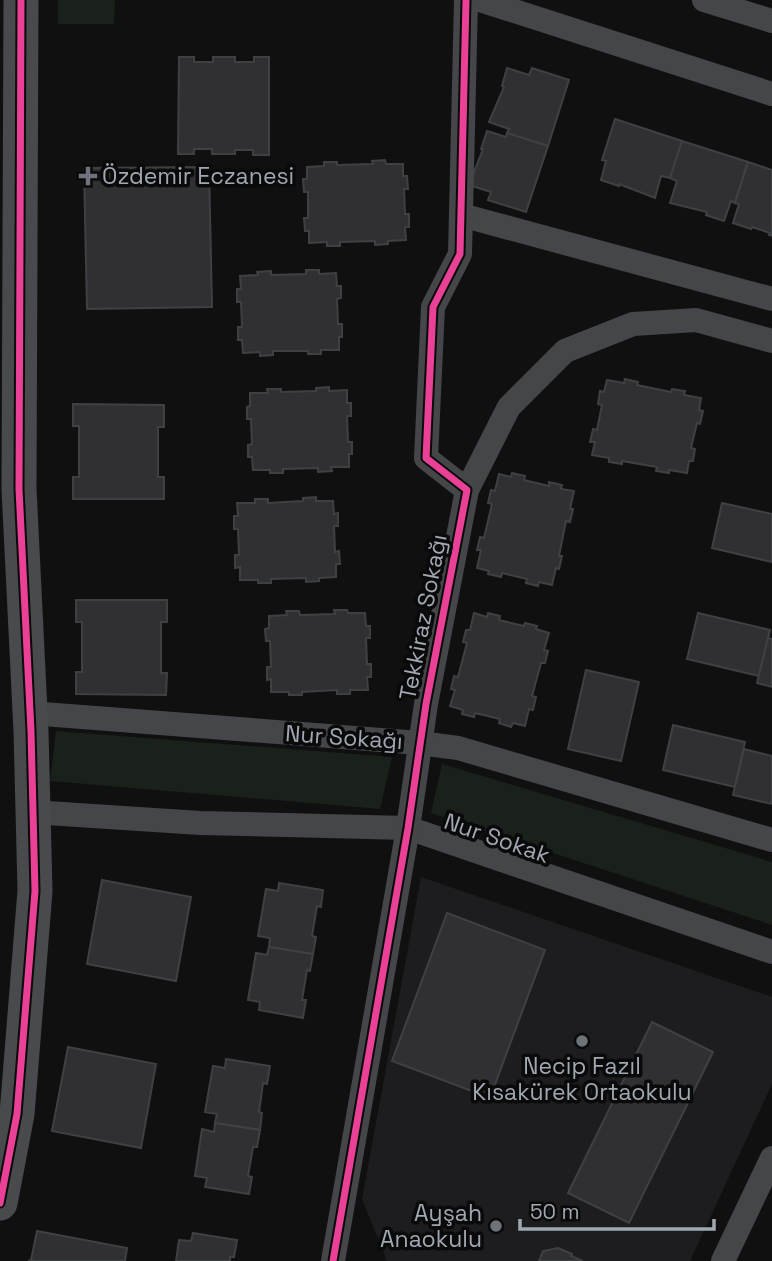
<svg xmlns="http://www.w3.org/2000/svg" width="772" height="1261" font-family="'Space Grotesk',sans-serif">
	<rect width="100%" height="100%" fill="#101010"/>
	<path fill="#1d1d1f" d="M421 877 772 997V1084L690 1261H387L362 1199Z"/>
	<g fill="#1a201a">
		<path d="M58 0H115L114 24H58Z"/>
		<path d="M56 731 392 757 380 809 50 781Z"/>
		<path d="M442 764 772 862V925L431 813Z"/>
	</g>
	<g fill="#303033" stroke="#3e4144" stroke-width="2">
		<path d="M179 57H194V62H213V57H235V62H254V57H269V155H253V150H235V154H212V149H194V154H178Z"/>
		<path d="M507 68 529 75 532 68 569 80 548 146 507 133 509 129 489 122 504 87 502 86Z"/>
		<path d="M615 119 682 141 670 178 661 176 655 198 619 184V186L601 180 606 161 602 160Z"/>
		<path d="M487 131 506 137 507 133 548 146 526 212 488 200 491 192 469 185 483 149H481Z"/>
		<path d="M682 141 748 162 735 203 731 201 724 221 706 215 707 212 670 203 677 181 670 178Z"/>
		<path d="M385 160 386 164H403V176H407L408 189H404L405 214H409V227H405L406 240 388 241V244L375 245V241L340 242V246H327V242L309 243V231H305L304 218H308V192H304L303 179H307V167L324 166V162H337V165L373 164 372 161Z"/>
		<path d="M748 162 772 170V236L769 235 770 233 752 227 751 229 733 223 739 204 735 203Z"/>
		<path d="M209 167 212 307 87 309 84 168Z"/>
		<path d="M306 270H319V274L336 273 337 286H341V298L337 299 338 324H342V337H339V350H321V354H308V351H273V355L260 356V352L243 353 242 340H238V327H242L241 302H237V289H241L240 276 258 275 257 272 271 271V275L306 274Z"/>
		<path d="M625 379 638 382 637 385 671 392 672 389 685 391 684 395 701 398 699 410 703 411 700 424 697 423 691 448 695 449 693 461H689L687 473 669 470V473L656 471 657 467 622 461V464L609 462V458L592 455 595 442H590L593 429 597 430 602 405 598 404 600 391 604 392 607 380 624 383Z"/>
		<path d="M329 387V391L347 390V403H351V416H347L348 442H352V454H349V467H331L332 471 318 472V468L283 469V473H270V470H253L252 457H248V445L252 444 251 419H247V407L250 406V393H268L267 389H281V392L316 391V388Z"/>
		<path d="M73 404 164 405V427H158V477H164V499H73V477H79V426H73Z"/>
		<path d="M512 473 525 476 524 480 549 486V482L562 485 561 489 574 491 570 509H573L570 522 566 521 559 556H562L559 569 556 568 552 585 539 582 538 586 526 583 527 579 502 573 501 577 488 574 489 571 477 568 481 550H477L480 537 484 538 492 504 488 503 491 490 495 491 499 474 511 477Z"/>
		<path d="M316 497V501H333L334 514 338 513V526H334L335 552 339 551 340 564H336V577L319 578V581L306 582V578L271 579V583H258V580H240V567L235 568V555H239L238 529H234V516H238L237 503H255V499H268V503L303 501V498Z"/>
		<path d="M722 503 772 514V562L712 548Z"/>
		<path d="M76 600H167V622H161V673H167L166 695 76 694V672H82V622H76Z"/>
		<path d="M334 610H347L348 613H365L366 626H370V638H366L367 664H371V677H367L368 690H350V694H337V690L302 692V695H289V692H271V679L267 680V667H271L270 641H266L265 629 269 628V616L287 615 286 611H299L300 615 335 614Z"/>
		<path d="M474 613 487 617 488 613 500 616 499 620 524 626 525 623 537 626 536 629 549 633 544 650 548 651 545 663H541L532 696 536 697 533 710 529 709 525 726 513 723 511 727 499 723 500 719 475 713 474 717 462 714 463 710 450 706 455 690 451 689 454 676 458 677 467 643 463 642 466 630H470Z"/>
		<path d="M698 613 770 630 759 676 687 659Z"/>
		<path d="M768 638 772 639V687L757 683Z"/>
		<path d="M586 670 639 682 621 761 568 749Z"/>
		<path d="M673 725 745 742 735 787 663 770Z"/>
		<path d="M744 749 772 756V804L733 795Z"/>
		<path d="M102 880 191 897 176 981 87 964Z"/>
		<path d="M279 883 323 890 321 907 317 906 312 936 316 937 313 954 269 947 270 938 258 936 266 889 278 891Z"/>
		<path d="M447 913 545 950 490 1098 392 1061Z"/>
		<path d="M269 947 313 954 310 971 307 970 302 1000H306L303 1018 259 1010 260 1002 248 1000 256 953 267 955Z"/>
		<path d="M652 1022 713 1052 629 1223 568 1193Z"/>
		<path d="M68 1047 156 1064 141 1148 52 1131Z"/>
		<path d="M226 1059 270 1066 267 1084 263 1083 259 1112 262 1113 260 1130 215 1123 217 1114 205 1112 213 1066 225 1068Z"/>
		<path d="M215 1123 260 1130 257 1147H253L248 1176 252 1177 249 1194 205 1187 207 1178 195 1176 202 1129 214 1132Z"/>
		<path d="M37 1231 127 1248 125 1261H28L31 1260Z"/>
		<path d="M193 1233 237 1240 234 1257H230V1261H176L179 1240 191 1241Z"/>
		<path d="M558 1248 572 1254 571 1256 583 1261H539L543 1251Z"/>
	</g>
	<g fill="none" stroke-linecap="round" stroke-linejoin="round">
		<g stroke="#444649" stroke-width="24">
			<path d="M480 0 772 94"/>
			<path d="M704 0 772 21"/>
			<path d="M461 215 772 299"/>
			<path d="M467 490 509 407 565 351 633 324 696 320 772 341"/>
			<path d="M30 713 420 743 458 748 772 840"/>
			<path d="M32 812 200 823 408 828 772 952"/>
			<path d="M333 1261 408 828 426 704 467 490 426 458 433 307 460 254 466 0"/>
			<path d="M723 1261 772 1158"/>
		</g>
		<path stroke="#484a4d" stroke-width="35" d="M0 1203 17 1114 35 891 31 731 19 489 21 0"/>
		<g stroke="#0a0a0b" stroke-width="11">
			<g id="cycleway">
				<path d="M0 1203 17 1114 35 891 31 731 19 489 21 0"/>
				<path d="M333 1261 408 828 426 704 467 490 426 458 433 307 460 254 466 0"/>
			</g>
		</g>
		<use href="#cycleway" stroke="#ea4096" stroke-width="7"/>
	</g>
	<g fill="#6e7379" stroke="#0a0a0b" stroke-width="2.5">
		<path d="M84.5 165.5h7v7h7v7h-7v7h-7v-7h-7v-7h7z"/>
		<circle cx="582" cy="1041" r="7"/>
		<circle cx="496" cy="1226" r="7"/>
	</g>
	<g text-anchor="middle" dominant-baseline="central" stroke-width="7" stroke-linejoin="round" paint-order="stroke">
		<g font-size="23" fill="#a0a8b2" stroke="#0a0a0b" text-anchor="start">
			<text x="102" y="176">Özdemir Eczanesi</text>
			<text x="582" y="1066" text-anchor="middle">Necip Fazıl<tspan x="582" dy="26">Kısakürek Ortaokulu</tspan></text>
			<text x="482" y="1213" text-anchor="end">Ayşah<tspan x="482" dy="26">Anaokulu</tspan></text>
		</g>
		<g font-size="23" fill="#a0a8b2" stroke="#0a0a0b">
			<text transform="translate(423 617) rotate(-79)">Tekkiraz Sokağı</text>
			<text transform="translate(344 737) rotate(4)">Nur Sokağı</text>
			<text transform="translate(497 838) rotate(19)">Nur Sokak</text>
		</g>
	</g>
	<path d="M520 1219v10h194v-10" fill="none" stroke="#a0a8b2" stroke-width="3.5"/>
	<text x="530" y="1219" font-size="21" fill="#a0a8b2" stroke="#0a0a0b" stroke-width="5" paint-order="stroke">50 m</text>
</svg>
